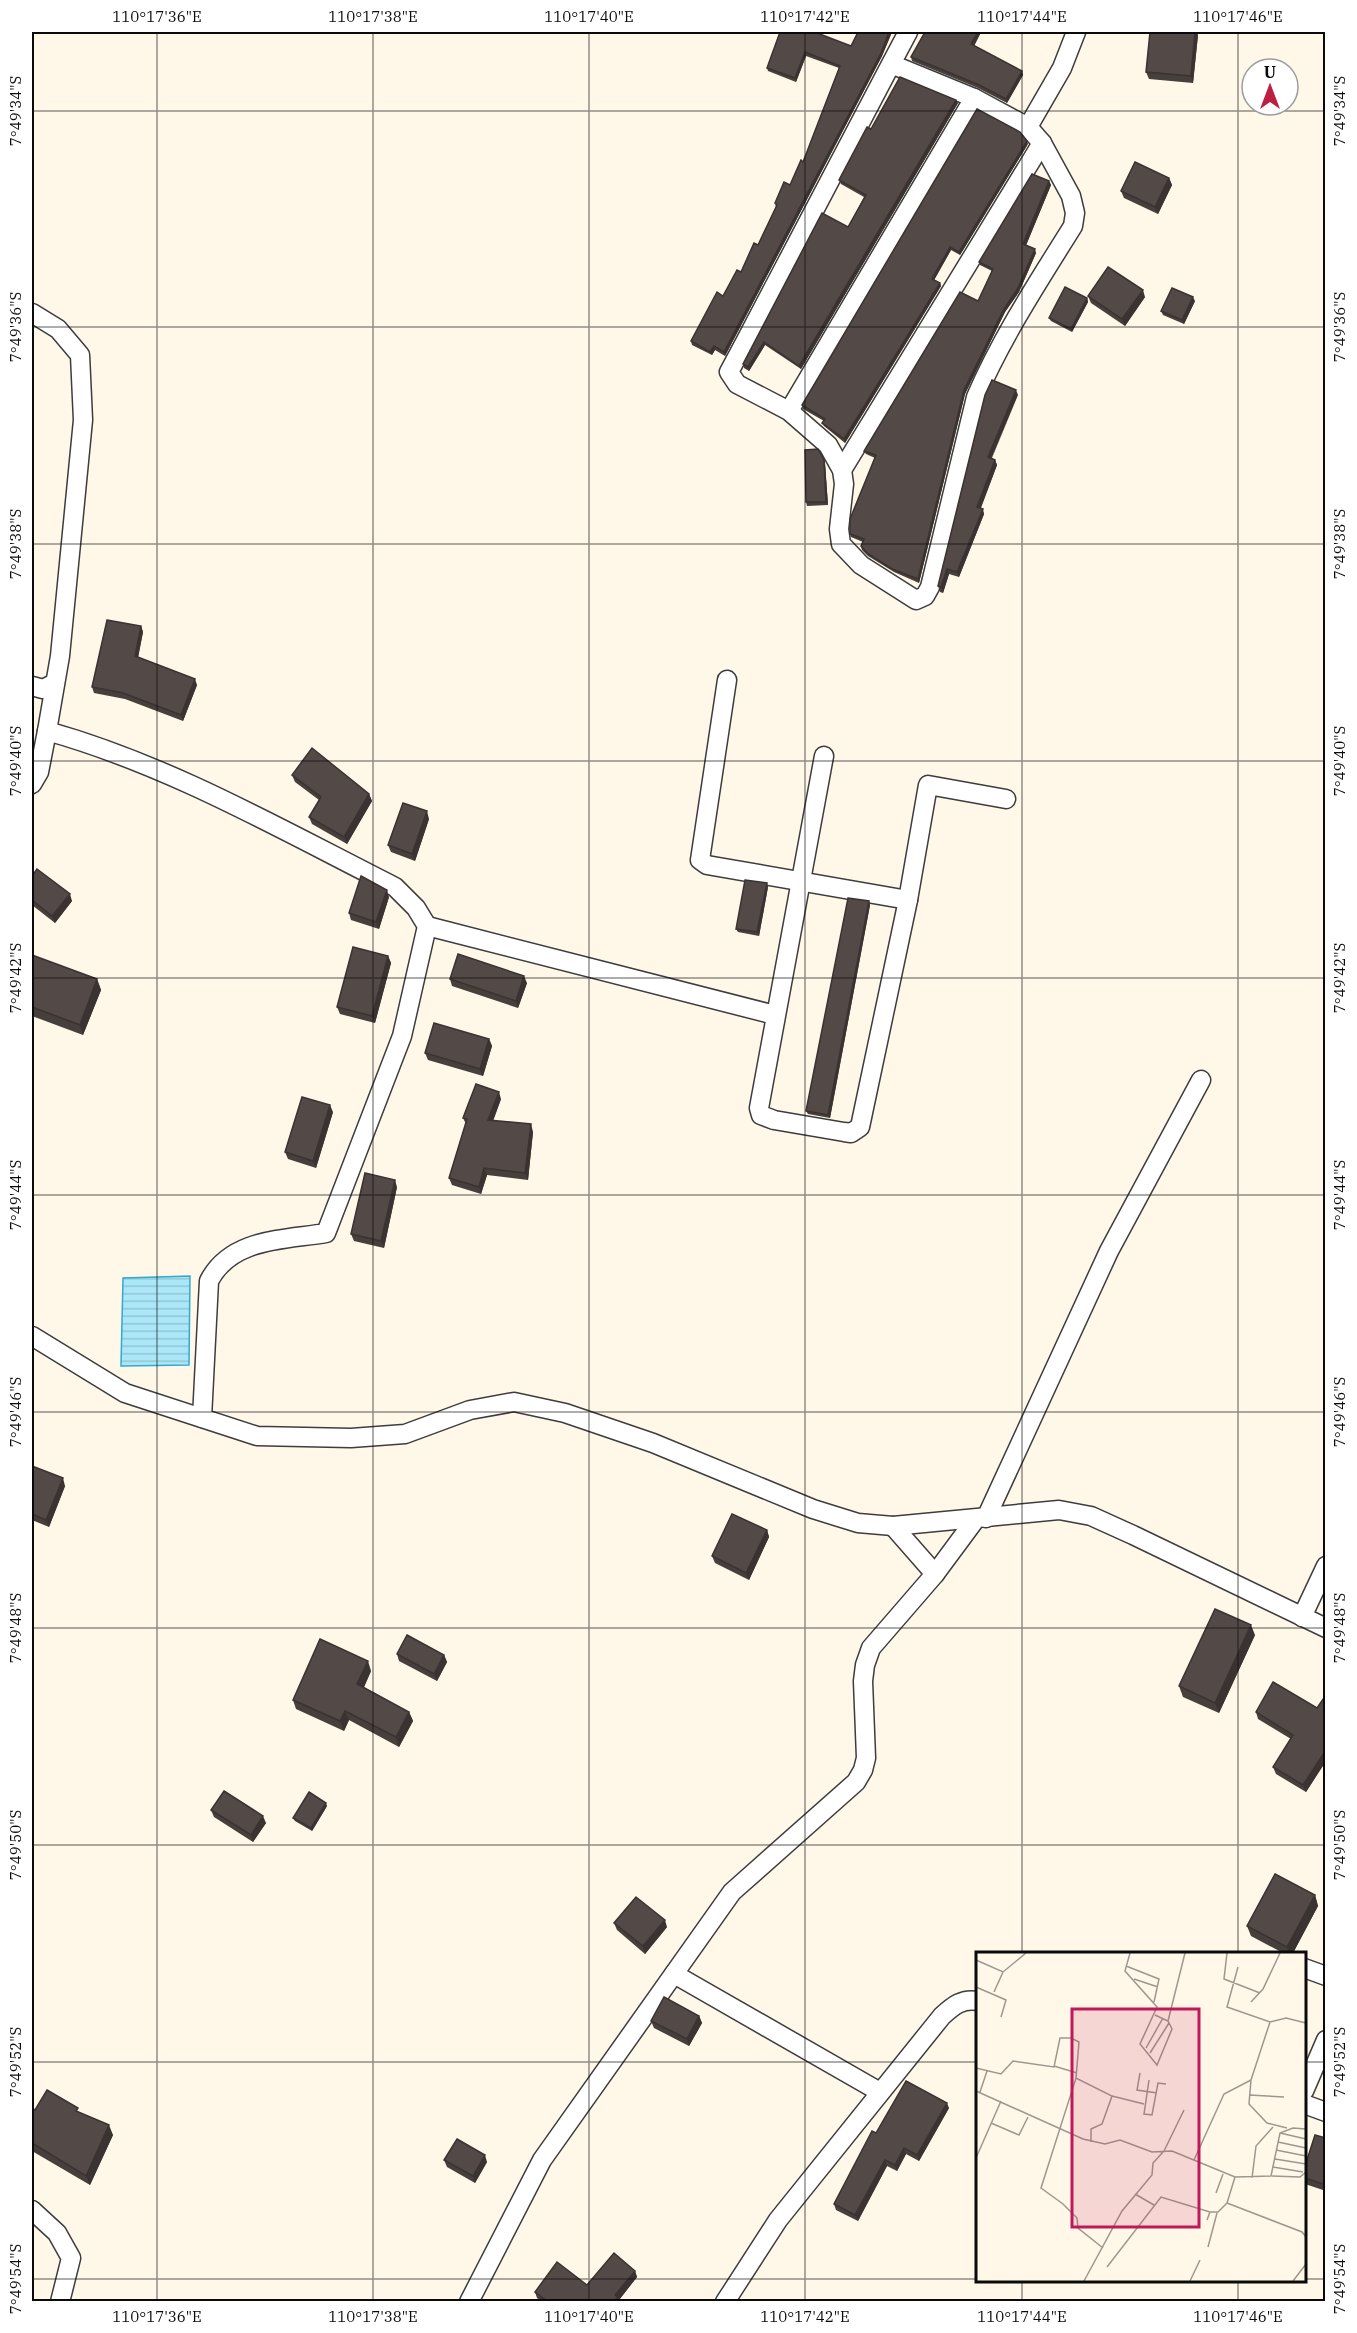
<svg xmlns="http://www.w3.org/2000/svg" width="1357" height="2333" font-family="'IBM Plex Serif',serif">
	<defs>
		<pattern id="water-rules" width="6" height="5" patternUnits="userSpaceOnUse" patternTransform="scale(1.5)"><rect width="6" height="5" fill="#abe7f8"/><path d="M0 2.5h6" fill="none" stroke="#92c5d3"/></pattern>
	</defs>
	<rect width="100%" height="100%" fill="#fff7e8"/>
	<path fill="url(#water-rules)" stroke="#30aad1" stroke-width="1.5" d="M190 1276 189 1365 121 1366 123 1278Z"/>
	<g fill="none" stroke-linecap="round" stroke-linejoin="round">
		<g stroke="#3d3d3d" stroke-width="21">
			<g id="street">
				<path d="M891 64 974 98 1028 127 1042 143 1071 196 1075 213 1073 226C1038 282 1002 337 976 397L930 587 925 596 916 600 861 565 841 544 839 529 844 484 842 470 828 445 789 411 737 384 729 372 744 344 891 64 908 32"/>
				<path d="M1028 127 1062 68 1076 32"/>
				<path d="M32 313 58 329 80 355 83 420 60 656 47 731"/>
				<path d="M789 411 974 98"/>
				<path d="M842 470 1042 143"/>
				<path d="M727 680 700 860 707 865 908 900"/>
				<path d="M32 686 43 689 55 683"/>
				<path d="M824 756 759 1108 761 1115 774 1120 844 1132 851 1133 860 1127 908 900 928 785 1006 799"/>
				<path d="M32 784 39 772 47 731C169 765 282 830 395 887L416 908 427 926 402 1036 326 1233C284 1240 231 1238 209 1281L202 1418"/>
				<path d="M427 926 775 1015"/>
				<path d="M32 1336 125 1393 257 1436 351 1438 405 1434 470 1410 514 1402 565 1413 653 1443 813 1509 858 1523 893 1526 1059 1510 1091 1516 1133 1535 1326 1628"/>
				<path d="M986 1518 1109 1251 1201 1080"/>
				<path d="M893 1526 935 1574"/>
				<path d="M1302 1617 1326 1566"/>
				<path d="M1304 1968 1326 1976"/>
				<path d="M674 1974 880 2092"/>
				<path d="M1304 2091 1326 2040"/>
				<path d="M1304 2104 1326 2112"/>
				<path d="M32 2210 57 2233 71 2258 60 2302"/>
				<path d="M469 2302 542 2160 732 1892 856 1782 863 1770 866 1758 863 1681 865 1665 871 1648 935 1574 975 1520"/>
				<path d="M725 2302 778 2220 942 2016C953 2006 962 1998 978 2001"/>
			</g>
		</g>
		<use href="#street" stroke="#fff" stroke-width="18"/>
	</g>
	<g fill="#473f3c">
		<path d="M858 32H892L882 56 725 356 715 350 712 355 692 345 691 341 723 296 741 272 758 245 776 207 775 203 790 185 803 162 839 68 806 56 796 82 768 71 767 68 819 34 851 46Z"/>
		<path d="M925 32H981L974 46 1022 71 1023 75 1007 103 978 88 912 61 911 57Z"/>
		<path d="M1198 35 1193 83 1149 79 1146 72Z"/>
		<path d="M958 103 801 369 765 345 749 371 744 368 743 364 848 227 864 197 841 184 839 180 871 129Z"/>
		<path d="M1028 144 960 255 951 250 934 280 940 283 941 286 845 443 824 426 822 423 824 421 803 409 802 405Z"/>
		<path d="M1169 178 1172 185 1158 214 1124 198 1121 191Z"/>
		<path d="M1049 181 1051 185 1026 245 1036 253 1019 292 1005 312 965 394 919 583 894 572 868 556 862 550 861 546 863 542 851 537 850 534 875 458 866 454 864 451 978 301 992 271 980 265 979 262Z"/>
		<path d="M1088 296 1145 297 1125 326 1091 303Z"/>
		<path d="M1087 298 1088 302 1072 332 1051 321 1049 318Z"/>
		<path d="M1195 301 1184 324 1163 315 1161 311Z"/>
		<path d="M1018 395 992 458 995 460 997 465 981 508 984 514 959 577 949 574 943 593 940 592 938 586Z"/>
		<path d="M824 460 825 463 828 505 807 506 806 502Z"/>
		<path d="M141 626 143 632 138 658 197 685 183 721 125 699 94 693 92 687Z"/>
		<path d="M292 775 369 794 372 801 347 844 312 824 309 817 319 800 295 782Z"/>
		<path d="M429 819 415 861 391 852 388 845Z"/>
		<path d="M32 876 72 901 55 923 32 905Z"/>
		<path d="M768 887 759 936 738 932 736 929Z"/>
		<path d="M389 897 379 929 351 920 349 913Z"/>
		<path d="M869 901 870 905 830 1118 808 1114 806 1111Z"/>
		<path d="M32 955 97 979 101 990 83 1035 32 1016Z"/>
		<path d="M388 956 391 963 375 1023 340 1014 337 1007Z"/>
		<path d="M450 979 527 983 518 1008 452 986Z"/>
		<path d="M489 1039 492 1046 483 1076 428 1060 425 1053Z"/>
		<path d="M501 1099 493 1120 533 1132 528 1180 487 1175 481 1194 452 1185 449 1178 466 1124 463 1118Z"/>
		<path d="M333 1112 316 1168 288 1159 285 1152Z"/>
		<path d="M397 1187 384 1248 354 1241 351 1234Z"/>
		<path d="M32 1466 65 1486 49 1527 32 1520Z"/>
		<path d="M767 1530 769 1537 749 1580 715 1563 712 1556Z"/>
		<path d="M1255 1635 1219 1713 1183 1697 1179 1686Z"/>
		<path d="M397 1654 444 1655 447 1662 437 1681 399 1661Z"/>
		<path d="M371 1671 364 1687 409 1712 413 1721 399 1747 349 1720 344 1731 296 1709 293 1700Z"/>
		<path d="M1326 1695V1761L1306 1792 1276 1774 1273 1767 1291 1739 1258 1719 1256 1712 1317 1708Z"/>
		<path d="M327 1806 312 1831 295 1821 293 1818Z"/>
		<path d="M211 1810 266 1823 253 1842 214 1817Z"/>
		<path d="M1315 1895 1318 1906 1293 1953H1283L1251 1936 1247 1926Z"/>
		<path d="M614 1923 667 1927 645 1954 617 1930Z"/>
		<path d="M699 2016 702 2023 689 2046 654 2028 651 2021Z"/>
		<path d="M32 2108 35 2110 79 2113 113 2135 90 2185 32 2151Z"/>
		<path d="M949 2108 919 2161 906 2154 897 2171 887 2166 858 2221 836 2210 834 2204 876 2133Z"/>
		<path d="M1326 2138V2191L1305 2184V2166Z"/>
		<path d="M444 2160 487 2162 475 2183 447 2167Z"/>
		<path d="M635 2271 637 2277 619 2300 620 2301H541L537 2298 535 2292 587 2285Z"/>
	</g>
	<g fill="#3a3331">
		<path d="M889 32H892L882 56 725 356 724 352Z"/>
		<path d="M978 32H981L973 48 971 44Z"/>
		<path d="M1195 32H1197L1198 35 1193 83 1191 76Z"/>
		<path d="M805 52 806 56 796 82 795 78Z"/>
		<path d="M1022 71 1023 75 1007 103 1006 99Z"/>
		<path d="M956 100 958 103 801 369 799 366Z"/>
		<path d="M1027 141 1028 144 960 255 959 252Z"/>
		<path d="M1169 178 1172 185 1158 214 1155 207Z"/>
		<path d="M1049 181 1051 185 1025 248 1023 244Z"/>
		<path d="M950 247 951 250 933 282 932 279Z"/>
		<path d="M1035 249 1036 253 1019 292 1005 312 965 394 919 583 918 579 964 390Z"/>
		<path d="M940 283 941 286 845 443 844 439Z"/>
		<path d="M1143 290 1145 297 1125 326 1122 319Z"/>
		<path d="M1193 297 1195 301 1184 324 1182 320Z"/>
		<path d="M1087 298 1088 302 1072 332 1071 329Z"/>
		<path d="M764 342 765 345 749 371 748 367Z"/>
		<path d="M714 346 715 350 712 355 710 352Z"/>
		<path d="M1016 390 1018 395 990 462 988 457Z"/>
		<path d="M824 460 825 463 828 505 826 502Z"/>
		<path d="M995 460 997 465 979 512 977 507Z"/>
		<path d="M983 509 984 514 959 577 957 572Z"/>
		<path d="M947 569 949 574 943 593 941 587Z"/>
		<path d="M141 626 143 632 137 662 135 656Z"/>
		<path d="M195 679 197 685 183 721 181 715Z"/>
		<path d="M369 794 372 801 347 844 344 837Z"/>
		<path d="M427 811 429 819 415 861 412 854Z"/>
		<path d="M767 883 768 887 759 936 757 932Z"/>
		<path d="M387 890 389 897 379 929 376 922Z"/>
		<path d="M70 894 72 901 55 923 52 916Z"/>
		<path d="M869 901 870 905 830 1118 828 1115Z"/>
		<path d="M388 956 391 963 375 1023 372 1016Z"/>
		<path d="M524 976 527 983 518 1008 516 1001Z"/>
		<path d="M97 979 101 990 83 1035 80 1025Z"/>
		<path d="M489 1039 492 1046 483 1076 480 1069Z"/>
		<path d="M499 1092 501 1099 491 1127 488 1120Z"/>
		<path d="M330 1105 333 1112 316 1168 313 1161Z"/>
		<path d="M531 1124 533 1132 528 1180 525 1173Z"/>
		<path d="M484 1168 487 1175 481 1194 479 1187Z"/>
		<path d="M395 1180 397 1187 384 1248 381 1241Z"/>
		<path d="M63 1478 65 1486 49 1527 46 1520Z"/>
		<path d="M767 1530 769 1537 749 1580 746 1573Z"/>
		<path d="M1251 1625 1255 1635 1219 1713 1215 1703Z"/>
		<path d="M444 1655 447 1662 437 1681 434 1674Z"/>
		<path d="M368 1661 371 1671 361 1694 357 1684Z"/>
		<path d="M345 1711 349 1720 344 1731 340 1721Z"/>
		<path d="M409 1712 413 1721 399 1747 396 1737Z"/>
		<path d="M1326 1750V1761L1306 1792 1303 1785Z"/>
		<path d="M326 1803 327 1806 312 1831 311 1828Z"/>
		<path d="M263 1816 266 1823 253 1842 251 1835Z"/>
		<path d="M1315 1895 1318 1906 1293 1953H1289L1287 1947Z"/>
		<path d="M665 1920 667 1927 645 1954 643 1946Z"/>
		<path d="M699 2016 702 2023 689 2046 687 2039Z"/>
		<path d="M947 2103 949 2108 919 2161 917 2155Z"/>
		<path d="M109 2125 113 2135 90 2185 86 2176Z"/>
		<path d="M904 2148 906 2154 897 2171 895 2165Z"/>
		<path d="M485 2155 487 2162 475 2183 473 2176Z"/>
		<path d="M885 2160 887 2166 858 2221 855 2215Z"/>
		<path d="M635 2271 637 2277 619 2300 620 2301H614L615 2295Z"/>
	</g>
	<g fill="#534946" stroke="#3a3331" stroke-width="1.5">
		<path d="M780 32H817V33L851 46 858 32H889L881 53 724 352 714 346 710 352 691 341 717 292 723 296 737 270 741 272 754 243 758 245 777 205 775 203 784 182 790 185 801 160 803 162 840 66 805 52 795 78 767 68Z"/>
		<path d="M925 32H978L971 44 1022 71 1006 99 977 84 911 57Z"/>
		<path d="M1150 32H1195L1191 76 1146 72Z"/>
		<path d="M900 77 956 100 799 366 764 342 748 367 743 364 822 213 848 227 866 195 839 180 867 127 871 129Z"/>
		<path d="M977 109 1020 132 1027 141 959 252 950 247 932 279 940 283 844 439 822 423 825 419 802 405Z"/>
		<path d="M1135 162 1169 178 1155 207 1121 191Z"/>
		<path d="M1032 174 1049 181 1023 244 1035 249 1018 288 1004 309 964 390 918 579 892 569 867 553 861 546 864 539 850 534V519L876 455 864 451 960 292 978 301 993 269 979 262Z"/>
		<path d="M1108 267 1143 290 1122 319 1088 296Z"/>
		<path d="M1065 287 1087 298 1071 329 1049 318Z"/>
		<path d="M1172 288 1193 297 1182 320 1161 311Z"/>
		<path d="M992 380 1016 390 988 457 995 460 977 507 983 509 957 572 947 569 941 587 938 586 985 395Z"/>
		<path d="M818 449 824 460 826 502H806L805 450Z"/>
		<path d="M107 620 141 626 135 656 195 679 181 715 123 693 92 687Z"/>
		<path d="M312 748 369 794 344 837 309 817 321 797 292 775Z"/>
		<path d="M403 803 427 811 412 854 388 845Z"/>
		<path d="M37 869 70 894 52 916 32 900V876Z"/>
		<path d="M361 876 387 890 376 922 349 913Z"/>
		<path d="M745 880 767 883 757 932 736 929Z"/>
		<path d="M848 898 869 901 828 1115 806 1111Z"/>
		<path d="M353 947 388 956 372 1016 337 1007Z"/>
		<path d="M458 954 524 976 516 1001 450 979Z"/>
		<path d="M32 955 97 979 80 1025 32 1007Z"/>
		<path d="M434 1023 489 1039 480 1069 425 1053Z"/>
		<path d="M476 1084 499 1092 488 1120 531 1124 525 1173 484 1168 479 1187 449 1178 467 1119 463 1118Z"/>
		<path d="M302 1097 330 1105 313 1161 285 1152Z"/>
		<path d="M365 1173 395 1180 381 1241 351 1234Z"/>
		<path d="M32 1466 63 1478 46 1520 32 1514Z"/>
		<path d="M732 1514 767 1530 746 1573 712 1556Z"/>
		<path d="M1215 1609 1251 1625 1215 1703 1179 1686Z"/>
		<path d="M407 1635 444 1655 434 1674 397 1654Z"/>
		<path d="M320 1639 368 1661 357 1684 409 1712 396 1737 345 1711 340 1721 293 1700Z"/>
		<path d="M1273 1682 1317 1708 1326 1695V1750L1303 1785 1273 1767 1293 1735 1256 1712Z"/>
		<path d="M224 1791 263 1816 251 1835 211 1810Z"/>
		<path d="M309 1792 326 1803 311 1828 293 1818Z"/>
		<path d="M1275 1874 1315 1895 1287 1947 1247 1926Z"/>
		<path d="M636 1897 665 1920 643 1946 614 1923Z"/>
		<path d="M664 1997 699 2016 687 2039 651 2021Z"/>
		<path d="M906 2081 947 2103 917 2155 904 2148 895 2165 885 2160 855 2215 834 2204 872 2131 876 2133Z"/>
		<path d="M47 2090 78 2108 76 2111 109 2125 86 2176 32 2143V2108L35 2110Z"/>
		<path d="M1315 2135 1326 2138V2185L1305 2178V2166Z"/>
		<path d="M457 2139 485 2155 473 2176 444 2160Z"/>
		<path d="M614 2253 635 2271 615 2295 618 2297 614 2301H547L535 2292 557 2262 587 2285Z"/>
	</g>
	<path fill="none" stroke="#0a0a0a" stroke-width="1.5" stroke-opacity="0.45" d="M157 32V2302M373 32V2302M589 32V2302M805 32V2302M1022 32V1954M1238 32V1954M32 111H1326M32 327H1326M32 544H1326M32 761H1326M32 978H1326M32 1195H1326M32 1412H1326M32 1628H1326M32 1845H1326M32 2062H978M1304 2062H1326M32 2279H978M1304 2279H1326M1022 2280V2302M1238 2280V2302"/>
	<g transform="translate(976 1952)">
		<rect width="330" height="330" fill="#fff7e8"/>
		<path fill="none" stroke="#9d988f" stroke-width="1.5" d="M154 1 149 19 181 55 164 92 181 113 196 77 192 69 179 63M251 1 248 27 284 41M0 8 27 20 50 1M150 14 183 27 178 50M262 15 251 55 294 70 310 66 330 71M158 27 182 35M0 35 30 48 25 65M18 40 27 20M275 50 287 37 304 1M192 69 209 1M294 70 275 128 273 152 291 171 311 176M330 76V100M170 96 187 66M174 101 193 71M78 114 101 121M0 116 25 122 37 109 78 115 84 86H95L103 90 100 126M164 121 161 138 181 141M173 128 168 162 176 163 182 131 190 132M0 139 107 187 129 192 144 188 176 200 196 199 259 225 295 224 304 181 317 176 330 177M4 140 11 119M273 143 308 145M136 144 168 152M15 171 43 183 52 165M304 181 330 187M115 190V177L126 172 136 144 100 126 65 236 87 252 101 266 102 276 127 296M302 190 330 196M300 198 330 204M188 199 208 158M0 206 25 149M299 207 330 212M218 208 248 142 275 128M297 215 327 220M296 224 324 225 330 220M259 225 251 251 326 280 330 285M276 226 280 194 297 175M240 241 247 222M159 242 178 253M231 268 234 260H242L251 251M232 295 241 261M131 315 185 245 234 260M108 329 146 259 176 223 177 211 187 200M214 329 224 308M317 329 330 312"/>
		<path fill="#c2185b" fill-opacity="0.15" stroke="#c2185b" stroke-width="3" d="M96 57H223V275H96Z"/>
		<rect width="330" height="330" fill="none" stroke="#0a0a0a" stroke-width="3"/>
	</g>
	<rect width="1357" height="2333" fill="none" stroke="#ffffff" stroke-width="66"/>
	<g transform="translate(1270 87)"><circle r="28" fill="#ffffff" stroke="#9d9d9d" stroke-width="1.5"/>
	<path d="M0-4.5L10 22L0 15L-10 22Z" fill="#bd1f40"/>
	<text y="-9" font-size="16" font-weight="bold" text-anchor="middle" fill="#0a0a0a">U</text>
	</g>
	<rect x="33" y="33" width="1291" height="2267" fill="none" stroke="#0a0a0a" stroke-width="2"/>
	<g font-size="15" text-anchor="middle" fill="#0a0a0a">
		<text x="157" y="22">110°17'36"E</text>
		<text x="373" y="22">110°17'38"E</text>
		<text x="589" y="22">110°17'40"E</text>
		<text x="805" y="22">110°17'42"E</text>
		<text x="1022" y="22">110°17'44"E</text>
		<text x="1238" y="22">110°17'46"E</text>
		<text transform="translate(16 111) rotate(-90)" y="5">7°49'34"S</text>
		<text transform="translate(1340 111) rotate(-90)" y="5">7°49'34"S</text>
		<text transform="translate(16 327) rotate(-90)" y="5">7°49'36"S</text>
		<text transform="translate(1340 327) rotate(-90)" y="5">7°49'36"S</text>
		<text transform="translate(16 544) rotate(-90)" y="5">7°49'38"S</text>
		<text transform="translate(1340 544) rotate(-90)" y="5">7°49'38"S</text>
		<text transform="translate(16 761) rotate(-90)" y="5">7°49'40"S</text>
		<text transform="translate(1340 761) rotate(-90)" y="5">7°49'40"S</text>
		<text transform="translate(16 978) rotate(-90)" y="5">7°49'42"S</text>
		<text transform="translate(1340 978) rotate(-90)" y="5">7°49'42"S</text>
		<text transform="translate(16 1195) rotate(-90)" y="5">7°49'44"S</text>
		<text transform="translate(1340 1195) rotate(-90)" y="5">7°49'44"S</text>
		<text transform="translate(16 1412) rotate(-90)" y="5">7°49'46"S</text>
		<text transform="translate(1340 1412) rotate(-90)" y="5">7°49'46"S</text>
		<text transform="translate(16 1628) rotate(-90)" y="5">7°49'48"S</text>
		<text transform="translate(1340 1628) rotate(-90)" y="5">7°49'48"S</text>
		<text transform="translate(16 1845) rotate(-90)" y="5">7°49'50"S</text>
		<text transform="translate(1340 1845) rotate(-90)" y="5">7°49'50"S</text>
		<text transform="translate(16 2062) rotate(-90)" y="5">7°49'52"S</text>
		<text transform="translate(1340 2062) rotate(-90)" y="5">7°49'52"S</text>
		<text transform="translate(16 2279) rotate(-90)" y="5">7°49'54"S</text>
		<text transform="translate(1340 2279) rotate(-90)" y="5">7°49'54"S</text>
		<text x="157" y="2322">110°17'36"E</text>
		<text x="373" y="2322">110°17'38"E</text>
		<text x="589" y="2322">110°17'40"E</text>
		<text x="805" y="2322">110°17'42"E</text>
		<text x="1022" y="2322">110°17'44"E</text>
		<text x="1238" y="2322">110°17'46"E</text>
	</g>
</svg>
